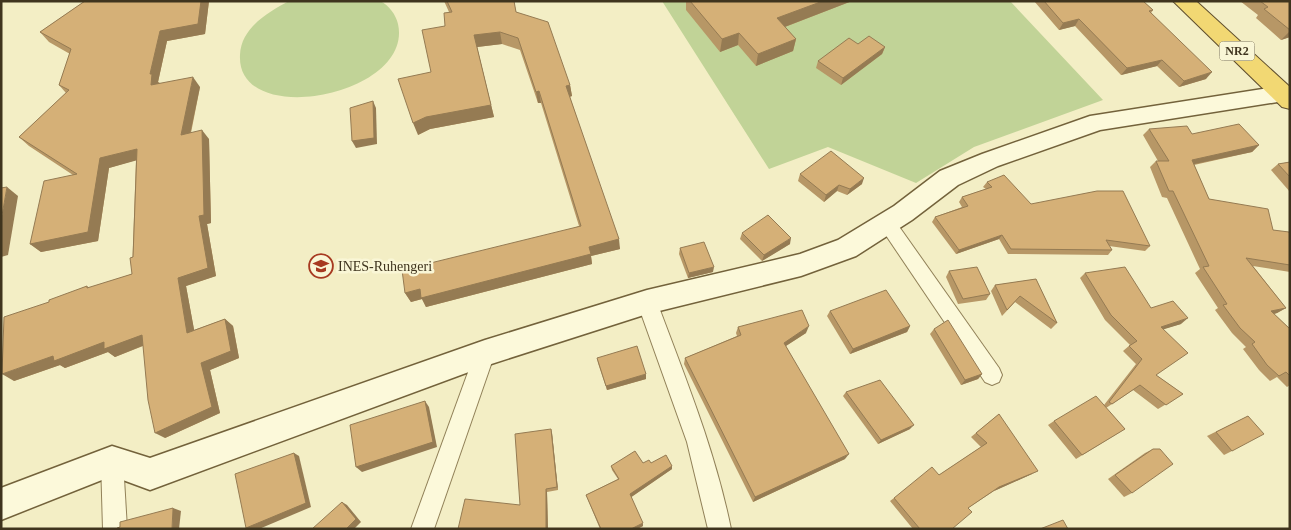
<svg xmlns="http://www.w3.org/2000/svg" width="1291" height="530" font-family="Georgia,serif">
	<rect width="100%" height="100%" fill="#f3eec5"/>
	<g fill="#c1d397">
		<path d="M289 1H380C389 5 396 15 398 24 414 96 236 130 240 55 241 28 267 13 289 1Z"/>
		<path d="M662 1H1010L1103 100 974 147 916 183 828 147 769 169Z"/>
	</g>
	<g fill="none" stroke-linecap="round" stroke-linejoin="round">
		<g stroke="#918158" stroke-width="2">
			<g id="minor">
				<path d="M887 216 893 218 999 368 1002 375 999 382 992 385 985 382 881 228 878 223 881 218Z"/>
				<path d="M647 294 654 296 657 302C685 377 715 450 731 529H708L687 442 637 302 640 296Z"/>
				<path d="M485 344 492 346 495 353 434 529H411L475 353 478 346Z"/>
				<path d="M112 450 120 453 123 461 127 529H103L101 461 104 453Z"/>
			</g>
		</g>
		<g stroke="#73623b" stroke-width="3">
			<path id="secondary" d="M1282 86 1290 88V100L1100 130 998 166 958 185 912 220 856 256 801 276 647 314 485 366 150 490 112 476 1 520V488L112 446 150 458 485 340 647 290 800 254 838 240 894 206 940 171 982 154 1090 116Z"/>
		</g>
		<g stroke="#5e4d2d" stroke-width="2">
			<path id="trunk" d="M1173 1H1196L1290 87V109L1282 107Z"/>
		</g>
		<use href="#minor" fill="#fcf9da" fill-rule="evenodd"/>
		<use href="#secondary" fill="#fcf9da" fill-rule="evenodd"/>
		<use href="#trunk" fill="#f2d873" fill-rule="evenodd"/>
	</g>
	<g fill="#b79766">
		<path d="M85 1H209L205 34 167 41 158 82 160 83 200 87 191 133 209 139 211 223 207 224 216 276 186 286 194 330 225 319 233 326 239 358 210 370 220 413 165 438 143 346 115 357 108 352 65 368 60 365 14 381 49 302 87 286 89 288 132 274 136 160 109 168 98 241 41 252 30 244 73 175 29 146 19 137 66 93 59 85 70 54 49 42 40 32Z"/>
		<path d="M444 1H514L516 12 570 85 572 96 570 97 620 249 591 256 592 264 426 307 422 299 411 302 405 293 579 226 541 103H538L520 50 502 44 477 47 494 117 430 129 418 135 431 72 449 12Z"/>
		<path d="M686 1H852L785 27 796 39 793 51 756 66 738 45 720 52 686 10Z"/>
		<path d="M1034 1H1143L1153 10 1151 13 1206 79 1179 87 1157 66 1121 75 1075 26 1059 30Z"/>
		<path d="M1240 1H1290V37L1281 40 1256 18 1258 15Z"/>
		<path d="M858 44 885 47 882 54 841 85 816 68 818 61Z"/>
		<path d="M1149 129 1192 134 1259 145 1252 152 1194 165 1209 199 1273 230 1290 234V272L1253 266 1286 308 1277 313 1274 314 1290 329V385L1287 387 1277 377 1270 381 1259 370 1243 349 1246 347 1232 333 1215 310 1218 308 1195 273 1200 269 1167 198 1162 197 1150 167 1156 161H1158L1143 135Z"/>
		<path d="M1290 162V192L1271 170 1278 164Z"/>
		<path d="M800 174 862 184 847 195 837 191 824 202 798 181Z"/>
		<path d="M987 182 1031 204 1150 246 1145 251 1109 246 1112 250 1108 255 1008 254 999 239 956 254 932 222 935 217 962 207 959 202 962 197 986 189 983 187Z"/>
		<path d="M742 233 790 244 762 261 740 239Z"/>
		<path d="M680 248 713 272 688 278 679 254Z"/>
		<path d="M949 271 990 294 986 300 958 304 946 277Z"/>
		<path d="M1085 273 1181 324 1163 329 1156 375 1183 394 1158 409 1133 390 1106 408 1125 429 1076 459 1048 425 1054 421 1104 405 1136 364 1123 351 1130 345 1105 320 1080 278Z"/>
		<path d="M1036 279 1057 323 1051 329 1015 302 1002 316 991 291 995 285Z"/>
		<path d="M830 311 910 326 907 332 850 354 827 316Z"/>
		<path d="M738 327 806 333 786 346 845 459 753 502 684 364 685 358 737 336 736 333Z"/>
		<path d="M934 329 982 374 978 379 961 385 930 334Z"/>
		<path d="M597 358 646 379 607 390 598 363Z"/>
		<path d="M846 392 910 429 878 444 843 396Z"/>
		<path d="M999 414 1032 474 994 491 968 508 952 529H913L890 501 894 498 939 475 981 447 971 437Z"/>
		<path d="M1248 416 1232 451 1224 455 1207 436Z"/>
		<path d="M551 429 552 433 558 490 547 492 548 529H458L520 505Z"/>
		<path d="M1153 449 1132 493 1124 497 1108 479 1145 453Z"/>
		<path d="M643 463H651L672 466V469L631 497 643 526 637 529H600L586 495 618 479 612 470 611 466Z"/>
	</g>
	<g fill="#957b53">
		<path d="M201 1H209L205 34 167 41 158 82 160 84 151 85 150 74 160 31Z"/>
		<path d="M823 1H852L774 31 777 18Z"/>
		<path d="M1079 19 1075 26 1059 30 1063 23Z"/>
		<path d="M1290 31V37L1281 40Z"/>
		<path d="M500 32 502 44 477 47 494 117 430 129 418 135 413 123 474 35Z"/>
		<path d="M739 33 738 45 720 52 722 39Z"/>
		<path d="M796 39 793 51 756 66 758 54Z"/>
		<path d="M885 47 882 54 841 85 843 78Z"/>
		<path d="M1162 60 1157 66 1121 75 1127 68Z"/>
		<path d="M1212 72 1206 79 1179 87 1184 81Z"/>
		<path d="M193 77 200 87 188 144 181 135Z"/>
		<path d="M570 85 572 96 567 97 566 86Z"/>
		<path d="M539 91 541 103H538L536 92Z"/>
		<path d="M373 101 376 108 377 144 356 148 352 141Z"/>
		<path d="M202 130 209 139 211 223 207 224 216 276 186 286 196 340 187 333 178 278 199 216Z"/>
		<path d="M1259 145 1252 152 1185 166 1192 160Z"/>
		<path d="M137 149 145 158 109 168 98 241 41 252 30 244 100 158Z"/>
		<path d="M864 178 862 184 847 195 850 189Z"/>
		<path d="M839 185 837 191 824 202 826 195Z"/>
		<path d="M7 187 18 196 8 255 1 257V221Z"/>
		<path d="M1002 235 999 239 956 254 959 250Z"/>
		<path d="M791 238 790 244 762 261 764 255Z"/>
		<path d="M619 239 620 249 591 256 592 264 426 307 422 299 411 302 405 293Z"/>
		<path d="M714 267 713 272 688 278 689 273Z"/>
		<path d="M1286 308 1277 313 1263 317 1271 311Z"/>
		<path d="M1188 318 1181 324 1155 332 1161 327Z"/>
		<path d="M225 319 233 326 239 358 210 370 220 413 165 438 155 433 201 363Z"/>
		<path d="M809 326 806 333 781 349 784 343Z"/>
		<path d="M910 326 907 332 850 354 853 349Z"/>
		<path d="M142 335 152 342 115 357 108 352 65 368 60 365 14 381 2 374 53 356 104 342Z"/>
		<path d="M646 374V379L607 390 606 386Z"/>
		<path d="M982 374 978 379 961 385 965 380Z"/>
		<path d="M425 401 429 407 437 447 362 472 356 467Z"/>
		<path d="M914 425 910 429 878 444 881 440Z"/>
		<path d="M551 429 552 433 558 490 557 487Z"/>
		<path d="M294 453 299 456 311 507 259 529 246 528Z"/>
		<path d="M849 454 845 459 753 502 755 497Z"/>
		<path d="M672 466V469L630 498V494Z"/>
		<path d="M1038 471 1032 474 994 491 999 487Z"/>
		<path d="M546 489 547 492 548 529H546Z"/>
		<path d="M342 502 347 505 361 522 354 529H346Z"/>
		<path d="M173 508 181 511 179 529H172Z"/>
		<path d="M643 523V526L637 529H631Z"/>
	</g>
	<g fill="#d5b077" stroke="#957b53">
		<path d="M85 1H201L198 24 160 31 150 74H152L151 85 193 77 181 135 202 130 204 215 199 216 208 268 178 278 187 333 225 319 231 351 201 363 212 407 155 433 148 400 142 335 104 349V342L54 361 53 356 2 374 4 317 49 302V300L87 286V288L132 274 130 258 133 257 137 149 100 158 88 232 30 244 44 181 77 174 19 137 69 90 59 85 71 49 40 32Z"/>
		<path d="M447 1H514L516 12 548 22 570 85 566 86 619 239 589 247 591 254 421 298 420 289 405 293 402 270 581 226 539 91 536 92 518 38 500 32 474 35 491 105 426 117 413 123 398 79 431 72 422 30 445 26 444 13 452 12Z"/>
		<path d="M690 1H823L777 18 796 39 758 54 739 33 722 39Z"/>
		<path d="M1044 1H1143L1153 10 1149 11 1212 72 1184 81 1162 60 1127 68 1079 19 1063 23Z"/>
		<path d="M1260 1H1290V30L1264 9 1268 7Z"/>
		<path d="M869 36 885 47 843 78 818 61 849 38 858 44Z"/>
		<path d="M373 101 374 138 352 141 350 108Z"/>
		<path d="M1239 124 1259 145 1192 160 1209 199 1268 209 1273 230 1289 232 1290 234V265L1246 258 1286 308 1271 311 1290 329V376L1286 372 1279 376 1267 365 1252 344 1255 342 1240 328 1223 305 1227 304 1203 267 1209 266 1173 191H1169L1156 161H1169L1149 129 1187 126 1192 134Z"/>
		<path d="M831 151 864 178 850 189 839 185 826 195 800 174Z"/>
		<path d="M1290 162V177L1278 164Z"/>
		<path d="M1004 175 1031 204 1097 191H1123L1150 246 1106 240 1112 250 1011 249 1002 235 959 250 935 217 968 206 962 197 992 187 987 182Z"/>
		<path d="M7 187 1 221V188Z"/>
		<path d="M768 215 791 238 764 255 742 233Z"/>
		<path d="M704 242 714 267 689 273 680 248Z"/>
		<path d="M977 267 990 294 963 299 949 271Z"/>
		<path d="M1125 267 1151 308 1173 301 1188 318 1161 327 1188 353 1156 375 1183 394 1166 405 1140 385 1112 404 1109 402 1142 359 1129 346 1137 341 1111 315 1085 273Z"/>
		<path d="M1036 279 1057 323 1020 296 1007 310 995 285Z"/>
		<path d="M886 290 910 326 853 349 830 311Z"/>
		<path d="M802 310 809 326 784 343 849 454 755 497 685 358 741 335 738 327Z"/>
		<path d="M948 320 982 374 965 380 934 329Z"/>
		<path d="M637 346 646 374 606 386 597 358Z"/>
		<path d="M880 380 914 425 881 440 846 392Z"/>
		<path d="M1096 396 1125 429 1082 455 1054 421Z"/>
		<path d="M425 401 433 442 356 467 350 425Z"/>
		<path d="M999 414 1038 471 999 487 968 508 972 512 952 529H920L894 498 932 467 939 475 987 443 976 433Z"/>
		<path d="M1248 416 1264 434 1232 451 1216 432Z"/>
		<path d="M551 429 557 487 546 489V529H458L465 499 520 505 515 434Z"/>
		<path d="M1153 449H1160L1173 464 1132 493 1115 475Z"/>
		<path d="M635 451 643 463 649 460 651 463 666 455 672 466 630 494 643 523 631 529H601L586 495 619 479 611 466Z"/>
		<path d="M294 453 306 503 246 528 235 474Z"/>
		<path d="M342 502 356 519 346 529H312Z"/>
		<path d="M173 508 172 529H117V528L120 527V522Z"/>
		<path d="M1063 520 1068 529H1040Z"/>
	</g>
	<defs>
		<g id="university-ring" transform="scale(1.25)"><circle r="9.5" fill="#f9f6d6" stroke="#a73a21" stroke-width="1.5"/><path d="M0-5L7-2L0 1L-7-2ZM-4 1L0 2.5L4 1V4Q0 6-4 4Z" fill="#a73a21"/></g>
	</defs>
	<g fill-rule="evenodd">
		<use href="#university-ring" x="321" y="266"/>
	</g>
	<g text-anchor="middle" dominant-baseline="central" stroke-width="5" stroke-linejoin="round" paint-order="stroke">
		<rect fill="#f9f6d6" stroke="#776e55" stroke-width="1" x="1219.5" y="41.5" width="35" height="19" rx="4"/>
		<g font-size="12" font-weight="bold" fill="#3f341e">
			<text x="1237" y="51">NR2</text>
		</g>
		<g font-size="14" fill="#3f341e" stroke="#f9f6d6" text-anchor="start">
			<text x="338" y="266">INES-Ruhengeri</text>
		</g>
	</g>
	<rect width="1291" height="530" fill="none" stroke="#3f341e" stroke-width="5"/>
</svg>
